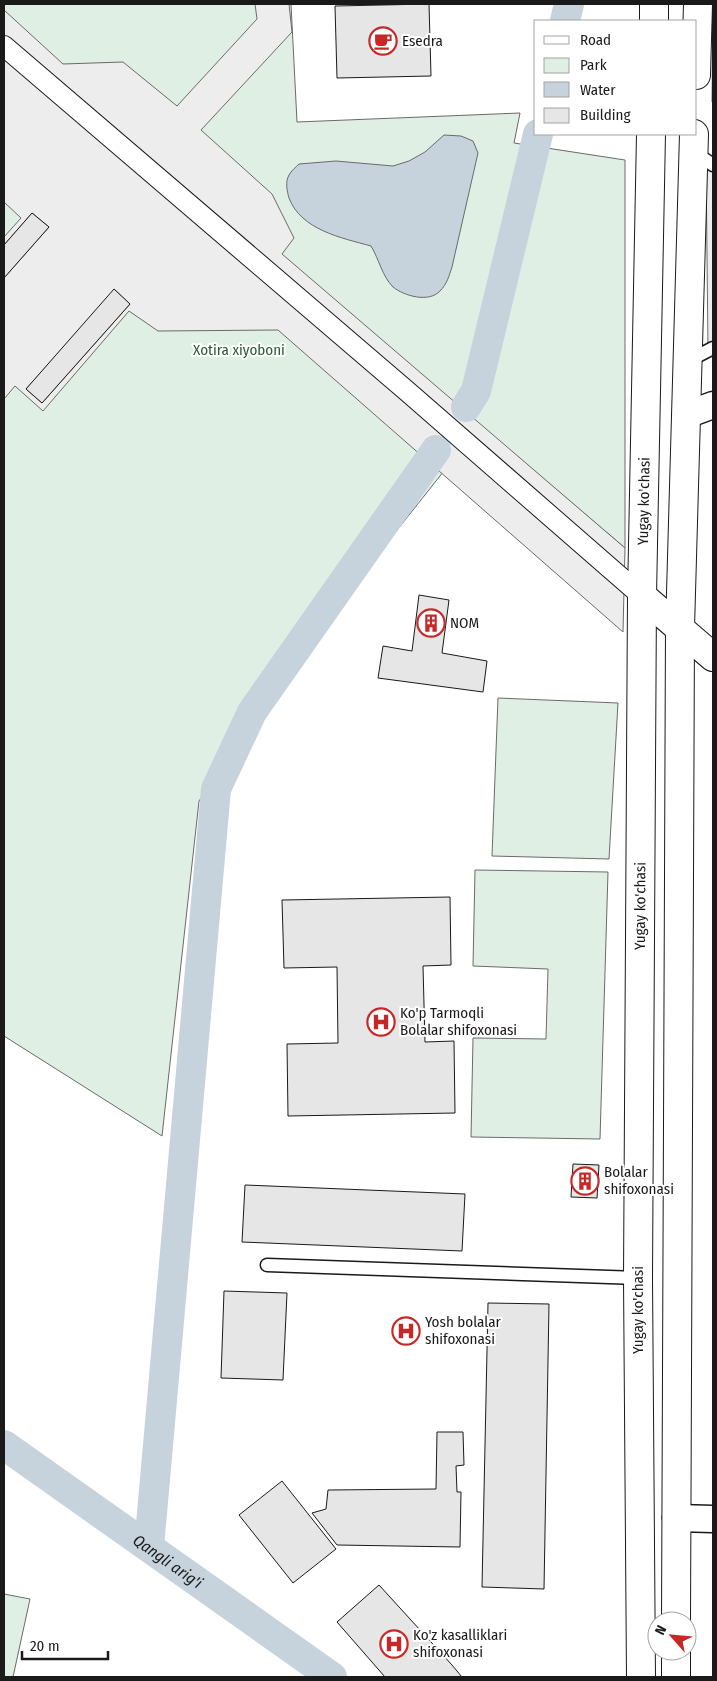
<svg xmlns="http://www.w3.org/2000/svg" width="717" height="1681" font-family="'Fira Sans Condensed',sans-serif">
	<rect width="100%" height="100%" fill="#fff"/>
	<g fill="#e0efe3" stroke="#6a6a6a">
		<path d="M4 4H291L297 122 520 113 514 143 625 160V548L518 457 459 452 344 597 199 801 162 1136 4 1036Z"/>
		<path d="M498 698 618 703 609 859 492 856Z"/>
		<path d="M475 870 608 872 600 1139 471 1137 473 1038 546 1039 548 969 473 966Z"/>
		<path d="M4 1594 30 1599 13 1677H4Z"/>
	</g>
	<g fill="#ededed" stroke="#6a6a6a" fill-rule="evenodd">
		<path d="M255 4H289L292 32 201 130 272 194 294 238 282 254 625 548 623 632 278 330 158 331 129 311 43 411 15 386 4 399V278L49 227 32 213 4 245V237L21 218 4 202V10L63 64 123 62 177 106 257 19ZM115 290 130 304 42 403 26 389Z"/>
		<path d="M713 4V102H712Z"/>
		<path d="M706 158H713V350H708Z"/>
	</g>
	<path fill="#c6d2dc" stroke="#6a6a6a" d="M444 135 461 136 473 141 478 153 452 267C449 276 447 284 440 291 429 303 404 296 393 287 382 276 379 259 371 246 342 238 301 230 289 198 287 191 285 182 289 175 291 171 296 167 299 164L336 161 393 166 409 161 425 152Z"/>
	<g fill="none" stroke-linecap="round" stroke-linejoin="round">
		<g stroke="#c6d2dc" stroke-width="30">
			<path d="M565 21 569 4"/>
			<path d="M466 407 476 391 538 134"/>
			<path id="s1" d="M4 1445 332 1677"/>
			<path d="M149 1547 216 789 252 712 436 450"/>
		</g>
	</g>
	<g fill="#e6e6e6" stroke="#1a1a1a">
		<path d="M429 4 431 76 337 78 335 6Z"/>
		<path d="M32 213 49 227 4 278V245Z"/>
		<path d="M114 289 130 304 42 403 26 389Z"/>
		<path d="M419 595 449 600 442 653 487 661 483 692 378 678 383 646 412 651Z"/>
		<path d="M450 897 451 965 423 966 425 1042 454 1041 455 1113 288 1116 287 1044 338 1043 337 967 284 968 282 900Z"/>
		<path d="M573 1164 599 1165 597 1198 571 1197Z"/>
		<path d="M245 1185 465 1194 462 1251 242 1242Z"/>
		<path d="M224 1291 287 1293 283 1380 221 1378Z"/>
		<path d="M488 1303 549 1304 544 1589 482 1587Z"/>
		<path d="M437 1432H463L464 1465 456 1466 457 1492H461L460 1547 337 1545 312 1513 326 1509 328 1490 436 1489Z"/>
		<path d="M282 1481 336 1549 293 1583 239 1515Z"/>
		<path d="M379 1585 452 1665 462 1677H385L337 1622Z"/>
	</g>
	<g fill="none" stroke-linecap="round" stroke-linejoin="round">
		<g stroke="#1a1a1a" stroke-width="15">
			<g id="service">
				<path d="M694 152 713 165"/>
				<path d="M688 361 713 348"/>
				<path d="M267 1265 638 1278"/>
			</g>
		</g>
		<g stroke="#1a1a1a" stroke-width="22">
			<path id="pedestrian" d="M4 46 408 392 642 596"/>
		</g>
		<g stroke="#1a1a1a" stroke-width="29">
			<g id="minor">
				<path d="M686 415 713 405"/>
				<path d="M676 1518 713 1519"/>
			</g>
		</g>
		<g stroke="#1a1a1a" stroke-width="30">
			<path id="tertiary" d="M642 596 713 657"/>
		</g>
		<g stroke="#1a1a1a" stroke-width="30">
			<g id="secondary">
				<path d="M654 21V4"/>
				<path d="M696 75 698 4"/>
				<path d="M676 1621 680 628 694 134"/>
				<path d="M676 1651V1677"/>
				<path id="s2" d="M641 1677 638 1278 642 596 651 134"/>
			</g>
		</g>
		<use href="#service" stroke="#fff" stroke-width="12"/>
		<use href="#pedestrian" stroke="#fff" stroke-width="20"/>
		<use href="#minor" stroke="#fff" stroke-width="26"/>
		<use href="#tertiary" stroke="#fff" stroke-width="28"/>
		<use href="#secondary" stroke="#fff" stroke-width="28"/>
	</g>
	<defs>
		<g id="cafe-ring" transform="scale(1.4375)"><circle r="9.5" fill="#fff" stroke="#c62828" stroke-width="1.5"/><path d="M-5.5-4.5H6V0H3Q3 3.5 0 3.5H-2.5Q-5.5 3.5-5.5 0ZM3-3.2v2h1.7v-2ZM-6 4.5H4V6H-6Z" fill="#c62828"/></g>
		<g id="building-ring" transform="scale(1.4375)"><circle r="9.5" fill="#fff" stroke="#c62828" stroke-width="1.5"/><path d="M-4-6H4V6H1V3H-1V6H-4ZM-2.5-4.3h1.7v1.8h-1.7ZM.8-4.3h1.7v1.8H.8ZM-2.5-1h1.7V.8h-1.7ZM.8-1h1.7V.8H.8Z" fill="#c62828"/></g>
		<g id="hospital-ring" transform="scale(1.4375)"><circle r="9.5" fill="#fff" stroke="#c62828" stroke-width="1.5"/><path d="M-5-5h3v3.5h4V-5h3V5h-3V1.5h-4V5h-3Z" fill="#c62828"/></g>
	</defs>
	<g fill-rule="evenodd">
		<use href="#cafe-ring" x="383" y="41"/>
		<use href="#building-ring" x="431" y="623"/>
		<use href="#hospital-ring" x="381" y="1022"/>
		<use href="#building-ring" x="585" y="1181"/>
		<use href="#hospital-ring" x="406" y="1331"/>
		<use href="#hospital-ring" x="394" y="1644"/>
	</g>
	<g text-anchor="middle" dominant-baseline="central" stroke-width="4" stroke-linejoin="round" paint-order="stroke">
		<g font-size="15" fill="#1a1a1a" stroke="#fff" text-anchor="start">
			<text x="402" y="41">Esedra</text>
			<text x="450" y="623">NOM</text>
			<text x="400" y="1013">Ko'p Tarmoqli<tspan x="400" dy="17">Bolalar shifoxonasi</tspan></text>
			<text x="604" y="1172">Bolalar<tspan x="604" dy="17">shifoxonasi</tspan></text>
			<text x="425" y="1322">Yosh bolalar<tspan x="425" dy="17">shifoxonasi</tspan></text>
			<text x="413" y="1635">Ko'z kasalliklari<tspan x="413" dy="17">shifoxonasi</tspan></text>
		</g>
		<g font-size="15" fill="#2b5a34" stroke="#fff">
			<text x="239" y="350">Xotira xiyoboni</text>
		</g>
		<g font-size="15" fill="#1a1a1a" stroke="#fff">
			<text stroke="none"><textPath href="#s2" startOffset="1176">Yugay ko'chasi</textPath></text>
			<text stroke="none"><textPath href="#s2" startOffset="771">Yugay ko'chasi</textPath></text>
			<text transform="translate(638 1310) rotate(-90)">Yugay ko'chasi</text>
		</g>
		<g font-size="16" font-style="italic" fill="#1a1a1a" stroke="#fff">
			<text stroke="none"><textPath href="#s1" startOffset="201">Qangli arig'i</textPath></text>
		</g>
	</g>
	<rect width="717" height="1681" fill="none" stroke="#1a1a1a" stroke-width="10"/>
	<rect x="534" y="20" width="162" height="115" fill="#ffffff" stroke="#a3a3a3"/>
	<rect x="544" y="36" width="25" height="8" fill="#ffffff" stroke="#a3a3a3"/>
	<text x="580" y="45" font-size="15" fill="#1a1a1a">Road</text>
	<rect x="544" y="58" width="25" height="15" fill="#e0efe3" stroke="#a3a3a3"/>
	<text x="580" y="70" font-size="15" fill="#1a1a1a">Park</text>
	<rect x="544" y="82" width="25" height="15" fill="#c6d2dc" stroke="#a3a3a3"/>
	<text x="580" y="95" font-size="15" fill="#1a1a1a">Water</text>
	<rect x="544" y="108" width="25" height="15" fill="#e6e6e6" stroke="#a3a3a3"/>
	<text x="580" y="120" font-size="15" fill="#1a1a1a">Building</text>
	<g transform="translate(672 1636) rotate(297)"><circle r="24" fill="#ffffff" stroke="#a3a3a3"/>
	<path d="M0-4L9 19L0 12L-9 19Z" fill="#c62828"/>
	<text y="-8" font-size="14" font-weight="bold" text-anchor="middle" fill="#1a1a1a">N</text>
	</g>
	<path d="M22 1651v8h86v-8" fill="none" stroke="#1a1a1a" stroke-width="2.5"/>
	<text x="30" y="1651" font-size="15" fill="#1a1a1a" stroke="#ffffff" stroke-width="4" paint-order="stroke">20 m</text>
</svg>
